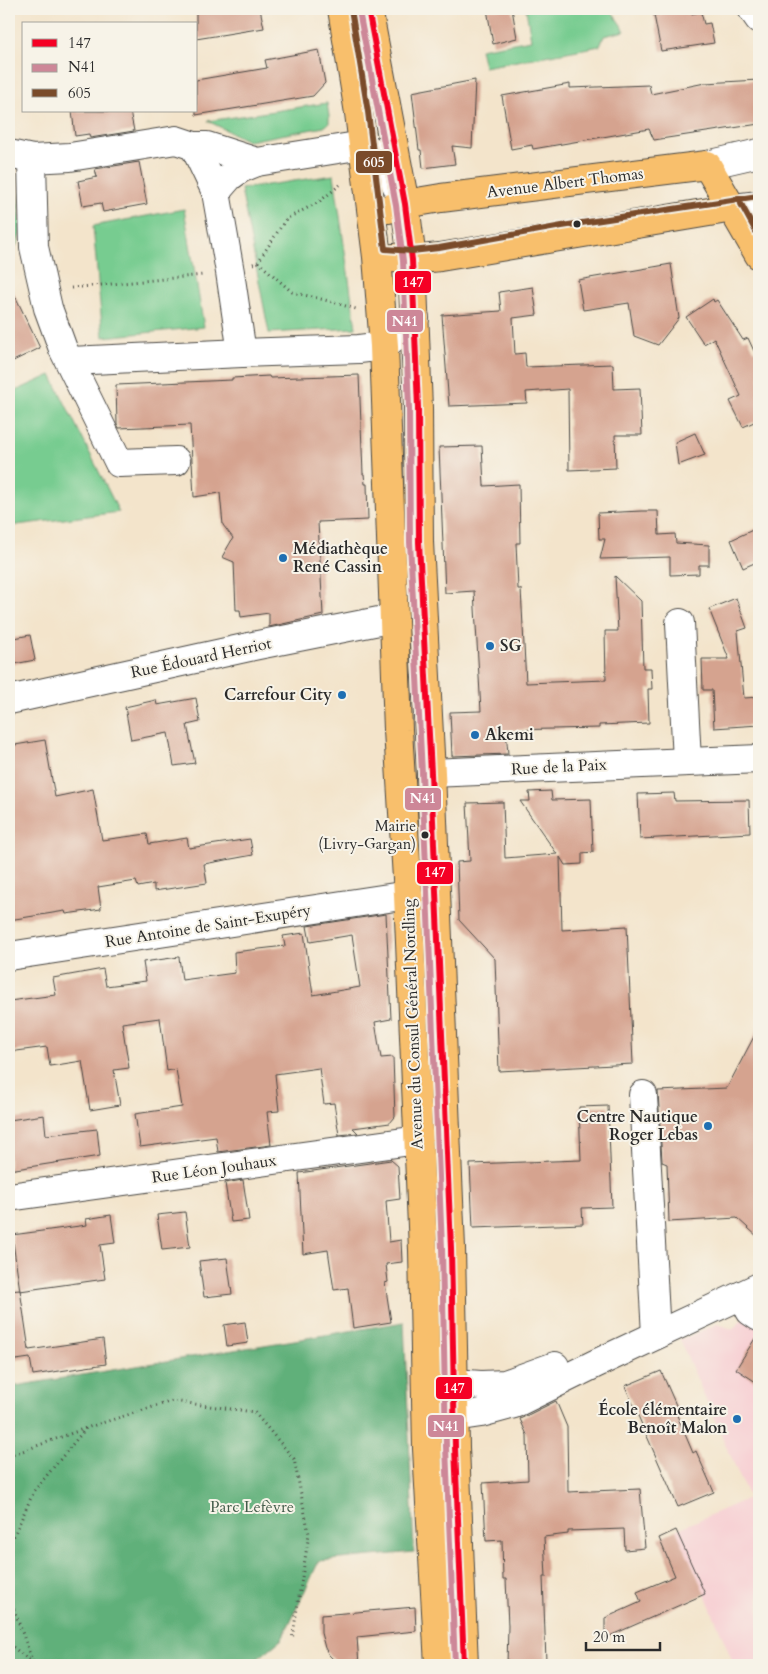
<svg xmlns="http://www.w3.org/2000/svg" width="768" height="1674" font-family="Cardo,serif">
	<rect width="100%" height="100%" fill="#f7f3e8"/>
	<filter id="ink" filterUnits="userSpaceOnUse"><feTurbulence type="fractalNoise" baseFrequency=".02" numOctaves="2"/><feDisplacementMap in="SourceGraphic" scale="10" xChannelSelector="R" yChannelSelector="G"/><feConvolveMatrix kernelMatrix="1 2 1 2 8 2 1 2 1" color-interpolation-filters="sRGB"/></filter>
	<filter id="wash" filterUnits="userSpaceOnUse"><feTurbulence type="fractalNoise" baseFrequency=".0096" numOctaves="4" result="noise"/><feDisplacementMap in="SourceGraphic" scale="20" xChannelSelector="R" yChannelSelector="G"/><feGaussianBlur stdDeviation="1.12" result="paint"/><feColorMatrix in="noise" values="0 0 0 0 0 0 0 0 0 0 0 0 0 0 0 0 0 1.4 0 .05"/><feComposite in="paint" operator="in"/></filter>
	<g filter="url(#wash)">
		<rect width="100%" height="100%" fill="#f3e4cb"/>
		<path fill="#f7cfd3" d="M759 1302V1665H734L705 1594 676 1530 749 1498 680 1340 717 1324 733 1329Z"/>
		<g fill="#77cc90" stroke="#517c5e">
			<path d="M526 9H610L625 31 604 36 600 46 484 67 480 49 531 40Z"/>
			<path d="M327 103 329 116V123L324 127 248 141 208 121Z"/>
			<path d="M9 172 15 184 22 230 16 246 9 249Z"/>
			<path d="M334 175 356 328 269 333 241 189Z"/>
			<path d="M184 209 204 327 103 337 93 226Z"/>
			<path d="M51 375 119 512 9 526V394Z"/>
		</g>
		<path fill="#61b07a" stroke="#466e52" d="M404 1322 414 1552 319 1561 282 1639 250 1665H9V1387Z"/>
		<g id="blocks">
			<g fill="#d5a38f">
				<path d="M196 9H260L264 28 196 39Z"/>
				<path d="M487 9H512L517 38 493 44Z"/>
				<path d="M661 9H690L691 14 701 12 704 24 710 23 714 43 661 51 654 15 662 14Z"/>
				<path d="M319 50 325 83 313 96 196 115V80L267 68 265 60Z"/>
				<path d="M475 80 472 148 452 146 455 164 423 168 421 150H419L412 92Z"/>
				<path d="M759 80V124L654 140 649 129 533 149 532 145 511 149 502 96 570 84V88L649 85 651 94 705 83Z"/>
				<path d="M72 111H130L134 131 90 138 89 134 75 136Z"/>
				<path d="M139 162 147 204 103 212 101 203 83 206 78 181 97 177 95 169Z"/>
				<path d="M671 264 679 318 658 345 634 336 629 303 583 310 578 280Z"/>
				<path d="M9 283 40 348 9 363Z"/>
				<path d="M533 287 537 315 513 318 515 354 525 353 526 367 613 364 614 389 640 388 642 435H615L616 468 569 470 568 389 526 392 527 403 449 406 442 315 501 311 499 292Z"/>
				<path d="M713 299 714 302 717 300 743 340 748 338 754 351 759 349V434L754 422 743 427 730 401 741 396 714 338 704 344 686 317Z"/>
				<path d="M359 375 363 474H364L365 484H367L368 520 318 522 323 615 269 627V613L241 617 240 610H236L234 562 222 557 233 538 223 525 220 493 194 497 190 425 119 428 117 424 116 385 232 380V378L269 376 270 378Z"/>
				<path d="M695 433 705 455 678 465 675 442Z"/>
				<path d="M482 446 484 486 519 484 520 543H516L518 589H521L526 683 606 680 605 631H618L615 576 641 601 643 668H651V670L652 689H648L649 723 599 725V728L506 730 508 754 452 756 450 712 481 711 474 591 445 593 439 447Z"/>
				<path d="M642 511H658L659 535 675 534 676 543 709 545V565H699V574L670 575V557L600 559 605 539H599L598 513Z"/>
				<path d="M759 527V561L743 568 731 540Z"/>
				<path d="M736 598 747 628 738 631 744 698 759 697V725L714 728 712 690H703L702 659H729L709 609Z"/>
				<path d="M30 635 35 660 9 665V639Z"/>
				<path d="M196 698 200 722 187 725 195 763 174 766 168 733 131 740 125 707 156 700 157 705Z"/>
				<path d="M45 740 55 797 93 789 102 840 147 834 149 844 187 838 189 848 250 839 253 855 204 864 207 883 154 891V884L138 887 136 881 98 887 101 909 66 914 65 911 9 920V746Z"/>
				<path d="M551 791 552 800 591 799 593 852 582 853V864L565 865 560 857 562 930 627 926 633 1064 499 1071 495 959 459 920 457 862 470 861 467 803 503 802 505 858 557 854 520 801H530L529 792Z"/>
				<path d="M674 793 675 801 749 800 750 833 640 839 638 794Z"/>
				<path d="M386 914 391 1019 375 1022 381 1058 393 1057 395 1117 390 1123 353 1128 358 1133 339 1135 334 1103 324 1104 319 1068 275 1074 279 1111 267 1112 271 1145 218 1152 216 1137 140 1147 135 1114 182 1107 176 1069 167 1071 160 1018 122 1023 129 1068 114 1070 120 1105 90 1110 82 1061 50 1066 47 1047 9 1052V1001L56 995 53 978 103 969 106 986 146 981 143 962 179 957 182 980 235 973 234 952 285 946 283 936 304 933 313 995 360 987 352 935 310 942 307 926Z"/>
				<path d="M759 1027V1238L737 1218 669 1222 667 1164 662 1162 658 1091 727 1088Z"/>
				<path d="M608 1106 612 1207 582 1208 583 1224 473 1228 470 1164 581 1160 579 1107Z"/>
				<path d="M44 1115 46 1135 97 1129 100 1156 9 1170V1120Z"/>
				<path d="M391 1160 398 1166 400 1199 386 1201 389 1242 401 1240 402 1262 386 1264 388 1282 385 1283 391 1322 353 1328 348 1288 334 1290 328 1250 303 1254 299 1173Z"/>
				<path d="M243 1180 249 1220 231 1222 225 1183Z"/>
				<path d="M185 1212 190 1247 162 1250 157 1215Z"/>
				<path d="M111 1215 115 1243 100 1245 105 1279 20 1291 12 1235 87 1225 86 1219Z"/>
				<path d="M227 1258 232 1294 204 1297 199 1261Z"/>
				<path d="M20 1290 29 1350 103 1339 106 1364 33 1375 30 1358 9 1361V1291Z"/>
				<path d="M245 1322 248 1343 227 1346 224 1325Z"/>
				<path d="M759 1332V1384L736 1369Z"/>
				<path d="M661 1371 679 1412 676 1413 693 1453 696 1451 714 1492 678 1507 625 1386Z"/>
				<path d="M556 1401 567 1427 568 1492 640 1489 645 1548 625 1550 624 1529 568 1531V1534L544 1537 546 1577H543L546 1662 507 1665 508 1626 506 1579H503L502 1540 486 1541 483 1483 528 1480 527 1435 520 1419Z"/>
				<path d="M676 1530 705 1594 605 1638V1618L641 1602 637 1592 675 1576 659 1538Z"/>
				<path d="M415 1607 416 1631 357 1637 359 1665H339L329 1655 325 1648 321 1633V1615Z"/>
			</g>
		</g>
	</g>
	<g filter="url(#ink)">
		<use href="#blocks" fill-opacity="0" stroke="#494743" stroke-width="1"/>
		<g fill="none" stroke-linecap="round" stroke-linejoin="round">
			<g stroke="#494743" stroke-width="30">
				<g id="minor">
					<path d="M752 9 759 19"/>
					<path d="M194 146 216 192"/>
					<path d="M9 154 32 159 70 157 176 140 194 146H207L257 162"/>
					<path d="M32 159 34 247 48 308 63 349 119 463 176 461"/>
					<path d="M707 165 759 153"/>
					<path d="M733 208 759 205"/>
					<path d="M242 353 230 272 216 192 229 177 240 169 257 162 363 145 386 162 399 191"/>
					<path d="M70 361 242 353 359 349 384 346 415 318"/>
					<path d="M680 623 687 761"/>
					<path d="M9 700 258 645 394 618"/>
					<path d="M431 773 759 759"/>
					<path d="M9 956 408 895"/>
					<path d="M643 1095 656 1335"/>
					<path d="M9 1197 418 1140"/>
					<path d="M743 1295 750 1311 759 1317"/>
					<path d="M454 1383 481 1385 505 1384 555 1366"/>
					<path d="M454 1417 481 1413 514 1404 595 1364 759 1287"/>
				</g>
			</g>
			<g stroke="#494743" stroke-width="30">
				<g id="major">
					<path d="M342 9 359 113 377 257 384 346 398 730 408 895 423 1250 427 1449 439 1665"/>
					<path d="M368 9 405 204 412 260 418 408 419 542 431 773 451 1248 455 1447 464 1665"/>
					<path d="M388 209 405 204 441 198 707 165 759 255"/>
					<path d="M393 258 412 260 440 257 733 208"/>
				</g>
			</g>
			<g stroke="#494743" stroke-width="3" stroke-dasharray="1 4" stroke-linecap="butt">
				<path d="M258 262 292 292 329 301 356 309"/>
				<path d="M253 264 258 262 286 219 319 202 341 184"/>
				<path d="M71 288 204 275"/>
				<path d="M9 1456 86 1428"/>
				<path d="M9 1644 33 1663"/>
				<path d="M26 1665 33 1663"/>
				<path d="M36 1665 33 1663 9 1595 11 1542 34 1491 86 1428 172 1401 254 1412 294 1459 309 1534 292 1640"/>
			</g>
			<use href="#minor" stroke="#fff" stroke-width="28"/>
			<use href="#major" stroke="#f8bf6c" stroke-width="28"/>
			<g stroke="#f7f3e8" stroke-width="10">
				<path id="bus-1" d="M368 9 405 204 412 260 418 408 419 542 431 773 451 1248 455 1447 464 1665"/>
			</g>
			<g stroke="#f7f3e8" stroke-width="10">
				<path id="bus-2" d="M359 11 396 205 403 261 409 408 410 542 422 773 442 1248 446 1447 455 1665"/>
			</g>
			<g stroke="#f7f3e8" stroke-width="10">
				<g id="bus-3">
					<path d="M351 9 368 112 385 249 412 251 439 248 562 226 758 196"/>
					<path d="M741 204 759 237"/>
				</g>
			</g>
			<use href="#bus-1" stroke="#f50024" stroke-width="6"/>
			<use href="#bus-2" stroke="#cd8798" stroke-width="6"/>
			<use href="#bus-3" stroke="#7a4b2a" stroke-width="6"/>
		</g>
	</g>
	<g fill="#2b2b2b" stroke="#f7f3e8" stroke-width="2">
		<circle cx="577" cy="224" r="4.5"/>
		<circle cx="425" cy="835" r="4.5"/>
	</g>
	<g fill="#1f6fb2" stroke="#f7f3e8" stroke-width="2">
		<circle cx="283" cy="558" r="5"/>
		<circle cx="490" cy="646" r="5"/>
		<circle cx="342" cy="695" r="5"/>
		<circle cx="475" cy="735" r="5"/>
		<circle cx="708" cy="1126" r="5"/>
		<circle cx="737" cy="1419" r="5"/>
	</g>
	<g text-anchor="middle" dominant-baseline="central" stroke-width="4" stroke-linejoin="round" paint-order="stroke">
		<g font-size="15" fill="#2b2b2b" stroke="#f7f3e8" text-anchor="end">
			<text x="416" y="826">Mairie<tspan x="416" dy="18">(Livry-Gargan)</tspan></text>
		</g>
		<g font-size="16" fill="#2b2b2b" stroke="#f7f3e8">
			<text transform="translate(565 183) rotate(-7)">Avenue Albert Thomas</text>
			<text transform="translate(201 658) rotate(-12)">Rue Édouard Herriot</text>
			<text transform="translate(559 767) rotate(-3)">Rue de la Paix</text>
			<text transform="translate(208 926) rotate(-9)">Rue Antoine de Saint-Exupéry</text>
			<text transform="translate(413 1024) rotate(-92)">Avenue du Consul Général Nordling</text>
			<text transform="translate(214 1169) rotate(-8)">Rue Léon Jouhaux</text>
		</g>
		<g font-size="16" font-weight="bold" fill="#2b2b2b" stroke="#f7f3e8" text-anchor="start">
			<text x="293" y="549">Médiathèque<tspan x="293" dy="18">René Cassin</tspan></text>
			<text x="500" y="646">SG</text>
			<text x="332" y="695" text-anchor="end">Carrefour City</text>
			<text x="485" y="735">Akemi</text>
			<text x="698" y="1117" text-anchor="end">Centre Nautique<tspan x="698" dy="18">Roger Lebas</tspan></text>
			<text x="727" y="1410" text-anchor="end">École élémentaire<tspan x="727" dy="18">Benoît Malon</tspan></text>
		</g>
		<g font-size="16" fill="#425b49" stroke="#f7f3e8">
			<text x="252" y="1507">Parc Lefèvre</text>
		</g>
	</g>
	<g stroke="#f7f3e8" stroke-width="2">
		<rect x="355" y="150" width="38" height="24" rx="5" fill="#7a4b2a"/>
		<rect x="394" y="270" width="38" height="24" rx="5" fill="#f50024"/>
		<rect x="386" y="309" width="38" height="24" rx="5" fill="#cd8798"/>
		<rect x="404" y="787" width="38" height="24" rx="5" fill="#cd8798"/>
		<rect x="416" y="861" width="38" height="24" rx="5" fill="#f50024"/>
		<rect x="435" y="1376" width="38" height="24" rx="5" fill="#f50024"/>
		<rect x="427" y="1414" width="38" height="24" rx="5" fill="#cd8798"/>
	</g>
	<g font-size="14" text-anchor="middle" font-weight="bold" fill="#fff">
		<text x="374" y="167">605</text>
		<text x="413" y="287">147</text>
		<text x="405" y="326">N41</text>
		<text x="423" y="803">N41</text>
		<text x="435" y="877">147</text>
		<text x="454" y="1393">147</text>
		<text x="446" y="1431">N41</text>
	</g>
	<rect width="768" height="1674" fill="none" stroke="#f7f3e8" stroke-width="30"/>
	<rect x="22" y="22" width="175" height="90" fill="#f7f3e8" stroke="#a5a39c"/>
	<rect x="32" y="39" width="25" height="8" fill="#f50024" stroke="#a5a39c"/>
	<text x="68" y="48" font-size="15" fill="#2b2b2b">147</text>
	<rect x="32" y="64" width="25" height="8" fill="#cd8798" stroke="#a5a39c"/>
	<text x="68" y="72" font-size="15" fill="#2b2b2b">N41</text>
	<rect x="32" y="89" width="25" height="8" fill="#7a4b2a" stroke="#a5a39c"/>
	<text x="68" y="98" font-size="15" fill="#2b2b2b">605</text>
	<path d="M586 1642v8h74v-8" fill="none" stroke="#2b2b2b" stroke-width="2.5"/>
	<text x="593" y="1642" font-size="15" fill="#2b2b2b" stroke="#f7f3e8" stroke-width="4" paint-order="stroke">20 m</text>
</svg>
